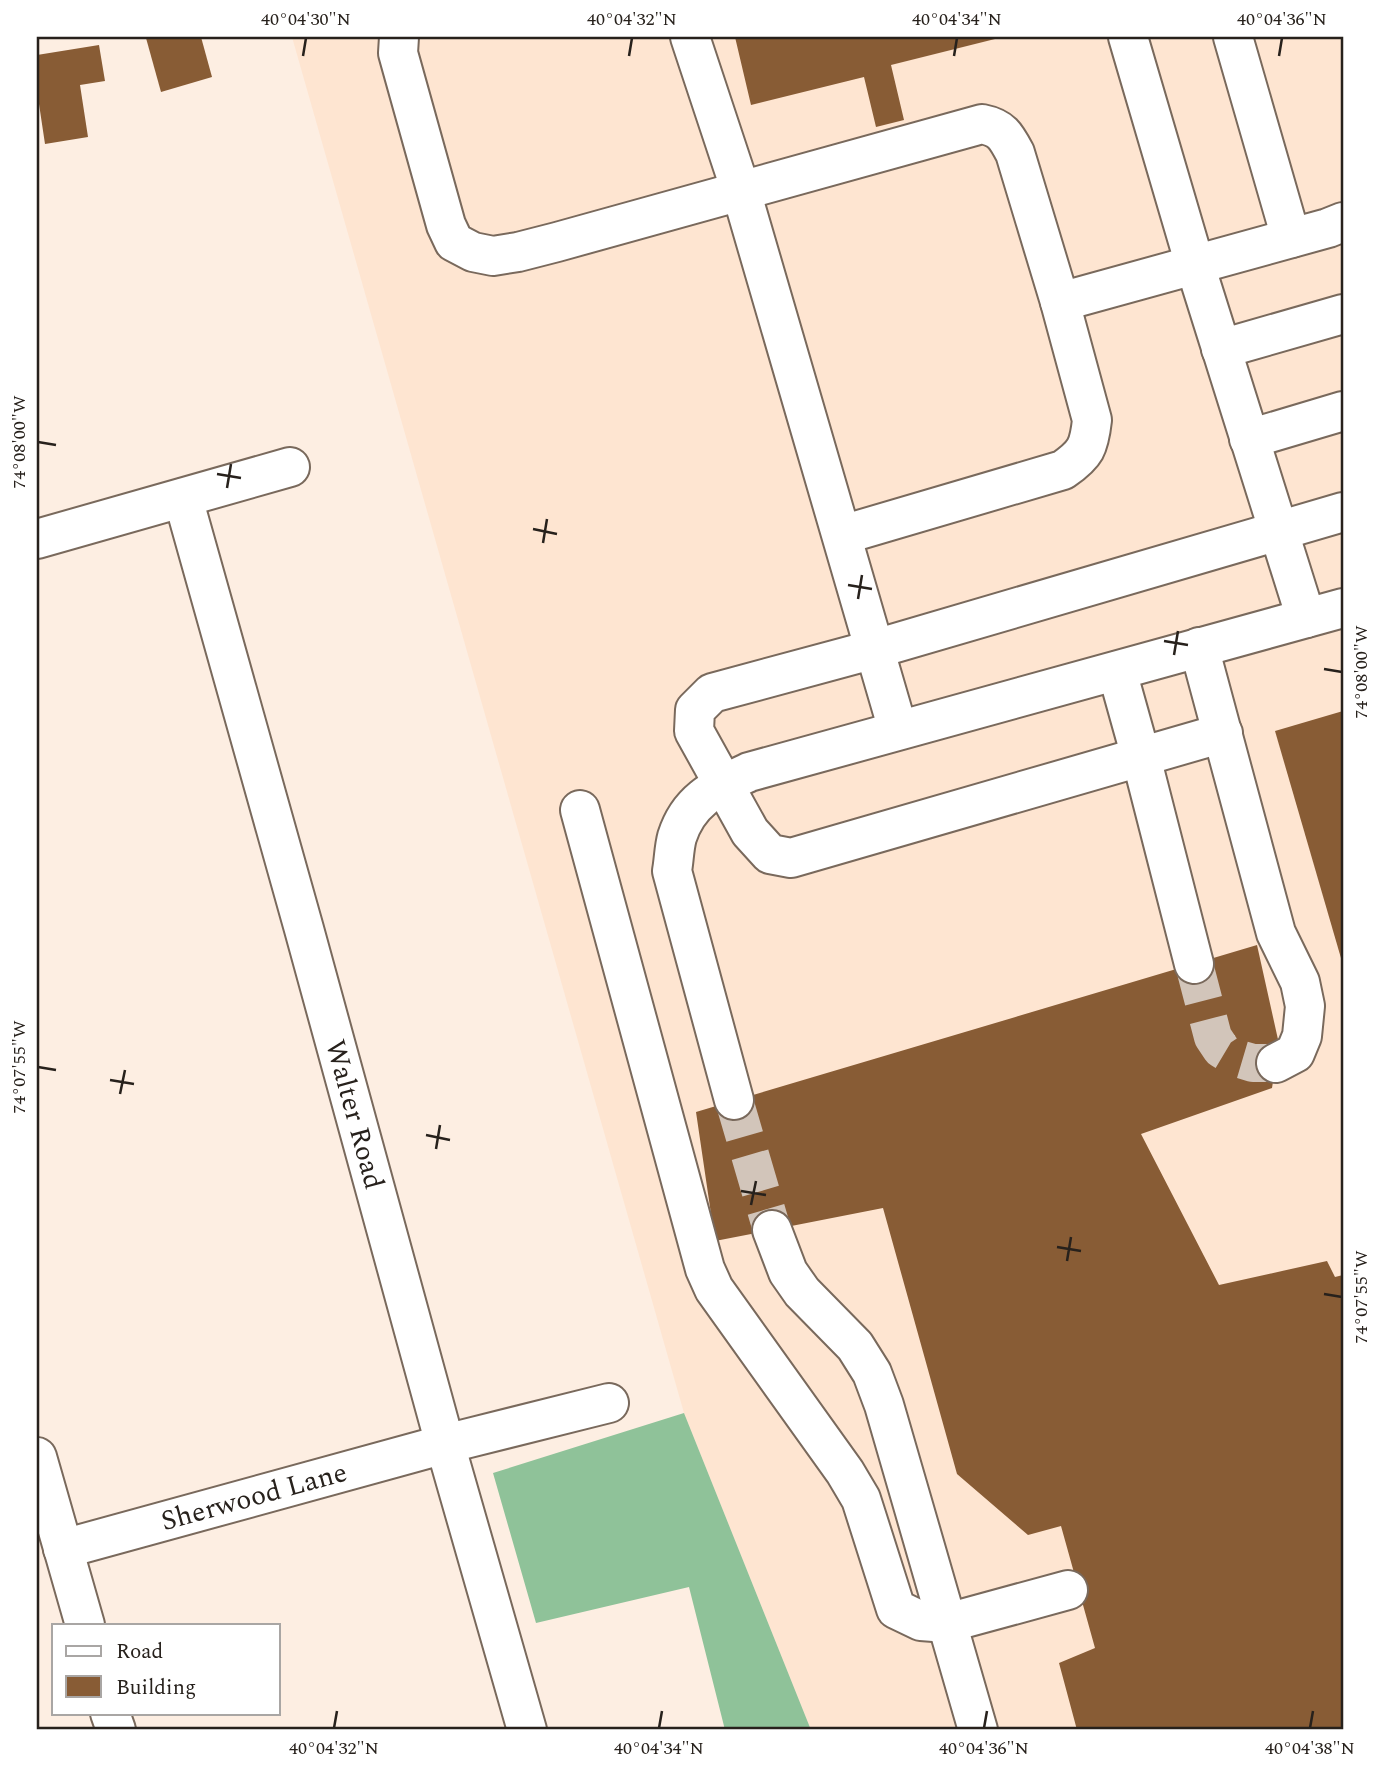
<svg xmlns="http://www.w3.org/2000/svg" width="1380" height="1767" font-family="Spectral,serif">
	<rect width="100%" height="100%" fill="#fdeee2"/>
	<path fill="#fee5d1" d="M292 37H1343V1730H811L684 1413Z"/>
	<path fill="#8fc299" d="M684 1413 811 1730H725L689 1587 536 1623 493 1473Z"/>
	<g fill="#885c35">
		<path d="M150 37H201L212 77 161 92 146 38Z"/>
		<path d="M735 37H994L995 39 891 65 904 120 876 127 864 77 751 105Z"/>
		<path d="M99 45 105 81 80 85 88 137 45 144 39 104 37 105V55Z"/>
		<path d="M1343 711V965L1275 731Z"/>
		<path d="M1257 945 1279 1044 1272 1088 1141 1134 1219 1285 1327 1261 1335 1277 1343 1275V1730H1077L1059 1663 1095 1648 1061 1526 1028 1535 957 1474 883 1208 715 1241 696 1112Z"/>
	</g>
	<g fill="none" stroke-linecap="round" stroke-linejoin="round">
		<g stroke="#d2c5ba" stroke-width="38" stroke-dasharray="38 19" stroke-linecap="butt">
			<path d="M1194 964 1213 1037 1221 1049 1236 1058 1253 1063H1276"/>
			<path d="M734 1100 772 1230"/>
		</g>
		<g stroke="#79695c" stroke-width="42">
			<g id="minor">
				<path d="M399 37 398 53 446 225 454 242 473 252 493 256 518 252 557 242 982 124C1002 128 1006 136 1015 153L1060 302 1092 420C1089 447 1086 454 1063 470L842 535"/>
				<path d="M690 37 741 191 898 730"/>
				<path d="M1128 37 1195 265 1306 618"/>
				<path d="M1233 37 1291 238"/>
				<path d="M1060 302 1328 228 1343 222"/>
				<path d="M1221 349 1343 314"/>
				<path d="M1249 439 1343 411"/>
				<path id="s1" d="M183 498 304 929 445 1444 527 1730"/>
				<path d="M37 539 290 467"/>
				<path d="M1199 647 1276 933 1300 982 1305 1006 1302 1036 1295 1053 1276 1063"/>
				<path d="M1117 671 1141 757 1194 964"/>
				<path d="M1223 733 791 858 770 854 750 832 694 731 695 710 712 693 875 649 1343 512"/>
				<path d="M580 810 705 1269 714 1289 845 1472 861 1499 896 1609 921 1621 947 1623 1068 1590"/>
				<path d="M734 1100 672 871C674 860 674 848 677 837 689 799 716 788 749 772L1343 608"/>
				<path d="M772 1230 788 1272 802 1292 855 1346 872 1373 884 1405 915 1512 978 1730"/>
				<path d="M37 1457 85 1625"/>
				<path id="s2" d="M63 1549 445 1444 609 1403"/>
				<path d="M110 1713 116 1730"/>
			</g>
		</g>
		<use href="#minor" stroke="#fff" stroke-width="38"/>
	</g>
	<path fill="none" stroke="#27211c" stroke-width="2.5" d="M303 56 306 38M629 56 632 38M954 56 957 38M1279 56 1282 38M38 442 56 445M217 474 241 478M227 488 231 464M533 529 557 534M543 543 547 519M848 585 872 589M858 599 862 575M1164 641 1188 645M1174 655 1178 631M1324 669 1342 672M38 1067 56 1070M110 1080 134 1084M120 1094 125 1070M426 1135 450 1140M436 1149 440 1125M741 1191 766 1195M751 1205 756 1181M1057 1247 1081 1251M1067 1261 1071 1237M1324 1294 1342 1297M334 1728 337 1711M659 1728 662 1711M984 1728 987 1711M1310 1728 1313 1711"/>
	<g text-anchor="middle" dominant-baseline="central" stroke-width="7" stroke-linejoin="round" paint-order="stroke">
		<g font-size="28" fill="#27211c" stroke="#fff">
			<text stroke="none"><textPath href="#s1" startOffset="640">Walter Road</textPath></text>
			<text stroke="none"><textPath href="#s2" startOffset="198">Sherwood Lane</textPath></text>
		</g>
	</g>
	<rect width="1380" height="1767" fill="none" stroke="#ffffff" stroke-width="77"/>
	<rect x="52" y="1624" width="228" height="91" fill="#ffffff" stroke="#a9a6a4" stroke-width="2"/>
	<rect x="66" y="1646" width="35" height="10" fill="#ffffff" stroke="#a9a6a4" stroke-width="2"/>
	<text x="116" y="1658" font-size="21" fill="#27211c">Road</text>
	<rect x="66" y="1676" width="35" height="21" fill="#885c35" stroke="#a9a6a4" stroke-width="2"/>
	<text x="116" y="1694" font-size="21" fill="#27211c">Building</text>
	<rect x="38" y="38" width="1304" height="1690" fill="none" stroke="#27211c" stroke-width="2.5"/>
	<g font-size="18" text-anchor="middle" fill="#27211c">
		<text x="306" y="25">40°04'30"N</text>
		<text x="632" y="25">40°04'32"N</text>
		<text x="957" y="25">40°04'34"N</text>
		<text x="1282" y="25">40°04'36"N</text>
		<text transform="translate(19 442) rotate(-90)" y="6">74°08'00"W</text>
		<text transform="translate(1361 672) rotate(-90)" y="6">74°08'00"W</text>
		<text transform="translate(19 1067) rotate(-90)" y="6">74°07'55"W</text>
		<text transform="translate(1361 1297) rotate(-90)" y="6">74°07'55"W</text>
		<text x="334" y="1754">40°04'32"N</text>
		<text x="659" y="1754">40°04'34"N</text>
		<text x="984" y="1754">40°04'36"N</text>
		<text x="1310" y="1754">40°04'38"N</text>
	</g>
</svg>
